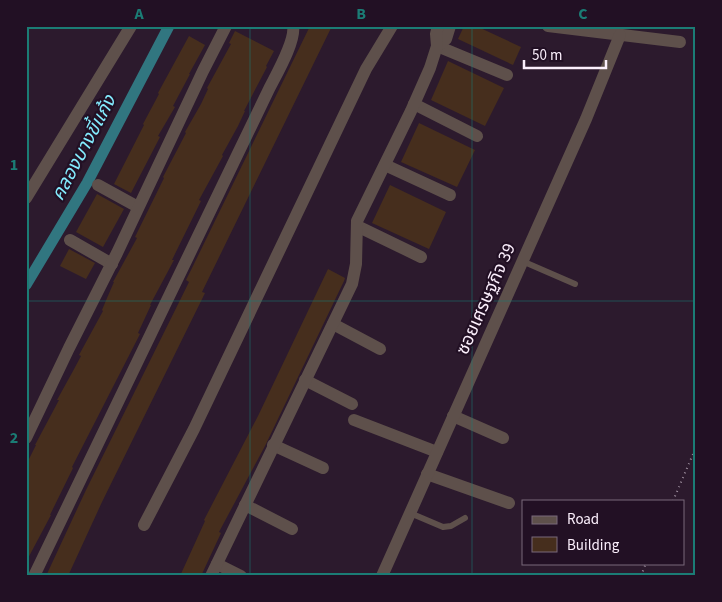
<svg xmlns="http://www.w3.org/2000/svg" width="722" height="602" font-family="'Source Sans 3','Noto Sans Thai',sans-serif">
	<rect width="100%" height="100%" fill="#2c1a2d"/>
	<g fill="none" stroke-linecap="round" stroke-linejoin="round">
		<path stroke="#317680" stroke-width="11" d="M26 285 87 183 169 26"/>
	</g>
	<g fill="#462e1d">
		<path d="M310 26H332L202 292 205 293 102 502 68 576H46L86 490 189 282 186 280 193 266Z"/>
		<path d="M464 26H476L521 47 513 65 458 39Z"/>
		<path d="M235 31 274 51 266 66 267 67 244 111H245L238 126 222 155 223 156 199 200 201 201 172 260H174L150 305H151L138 333 140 334 72 467 73 468 50 515H51L26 562V465L36 445H35L59 400H57L73 371 81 356 79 355 103 311 102 310 107 298 114 282H113L137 238 135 237 164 178 163 177 186 133 185 132 201 104 208 89 207 88 231 44 229 43Z"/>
		<path d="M189 36 205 45 189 74H190L173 106 175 107 158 136 160 137 131 193 114 184 144 125 143 124 159 94 158 93Z"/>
		<path d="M448 61 504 88 485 126 431 100Z"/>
		<path d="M419 123 475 150 457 187 401 162Z"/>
		<path d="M390 185 446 212 429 249 372 223Z"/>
		<path d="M97 194 124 209 103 247 76 232Z"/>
		<path d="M69 249 95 263 86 279 60 266Z"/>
		<path d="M328 269 345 278 344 281 265 446 219 532 221 533 201 576H180L205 521 204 520 258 416Z"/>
	</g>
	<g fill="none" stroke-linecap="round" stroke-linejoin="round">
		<g stroke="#9d8e9e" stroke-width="2" stroke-dasharray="1 4" stroke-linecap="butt">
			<path d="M673 501 696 447"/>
			<path d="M641 576 646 563"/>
		</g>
		<g stroke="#5e504b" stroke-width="6">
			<path d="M522 261 575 284"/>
			<path d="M410 513 443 527 451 526 465 518"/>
		</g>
		<g stroke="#5e504b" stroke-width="12">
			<path d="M548 26 680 42"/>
			<path d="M437 46 507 75"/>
			<path d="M437 46 446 39 450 26"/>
			<path d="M414 104 477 136"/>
			<path d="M385 165 450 195"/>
			<path d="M98 185 138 207"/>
			<path d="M26 198 131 26"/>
			<path d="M357 226 421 257"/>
			<path d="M70 240 112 264"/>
			<path d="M333 324 380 349"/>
			<path d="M305 380 352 404"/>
			<path d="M453 416 503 438"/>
			<path d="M354 420 437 452"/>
			<path d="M26 438 69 348 117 253 203 71 226 26"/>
			<path d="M273 445 323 468"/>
			<path d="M427 474 509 503"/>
			<path d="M245 505 292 529"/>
			<path d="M144 525 194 429 366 69 392 26"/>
			<path d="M217 564 241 576"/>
			<path d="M34 576 269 89C276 75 296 41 293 26"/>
			<path d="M211 576 352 284 356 264 357 221 411 111 430 68 437 46 436 34 438 26"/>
			<path d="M382 576 586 119 620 35"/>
		</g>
	</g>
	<path fill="none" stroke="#1b7c75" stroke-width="1" stroke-opacity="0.55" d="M250 26V576M472 26V576M26 301H696"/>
	<g text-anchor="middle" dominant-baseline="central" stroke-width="4.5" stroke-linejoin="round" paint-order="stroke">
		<g font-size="18" fill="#fbeffc" stroke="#221024">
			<text transform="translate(486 299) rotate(-66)">ซอยเศรษฐกิจ 39</text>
		</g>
		<g font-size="19" font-style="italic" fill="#84ecfe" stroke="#221024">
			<text transform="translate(84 148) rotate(-62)">คลองบางขี้แก้ง</text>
		</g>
	</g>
	<rect width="722" height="602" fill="none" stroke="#221024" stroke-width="55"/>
	<rect x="522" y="500" width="162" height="65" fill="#221024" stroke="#79697a"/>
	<rect x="532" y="516" width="25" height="8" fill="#5e504b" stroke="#79697a"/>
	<text x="567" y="524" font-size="15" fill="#fbeffc">Road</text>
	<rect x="532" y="537" width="25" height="15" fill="#462e1d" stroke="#79697a"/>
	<text x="567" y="550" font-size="15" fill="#fbeffc">Building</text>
	<path d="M524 60v8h82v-8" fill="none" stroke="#fbeffc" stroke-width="2.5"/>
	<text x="532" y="60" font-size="15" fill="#fbeffc" stroke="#221024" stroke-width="4" paint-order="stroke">50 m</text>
	<rect x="28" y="28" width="666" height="546" fill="none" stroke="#1b7c75" stroke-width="2"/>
	<g font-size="16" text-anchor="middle" font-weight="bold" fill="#1b7c75">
		<text x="139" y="19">A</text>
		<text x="361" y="19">B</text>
		<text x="583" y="19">C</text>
		<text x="14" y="170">1</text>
		<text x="14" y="443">2</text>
	</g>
</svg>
